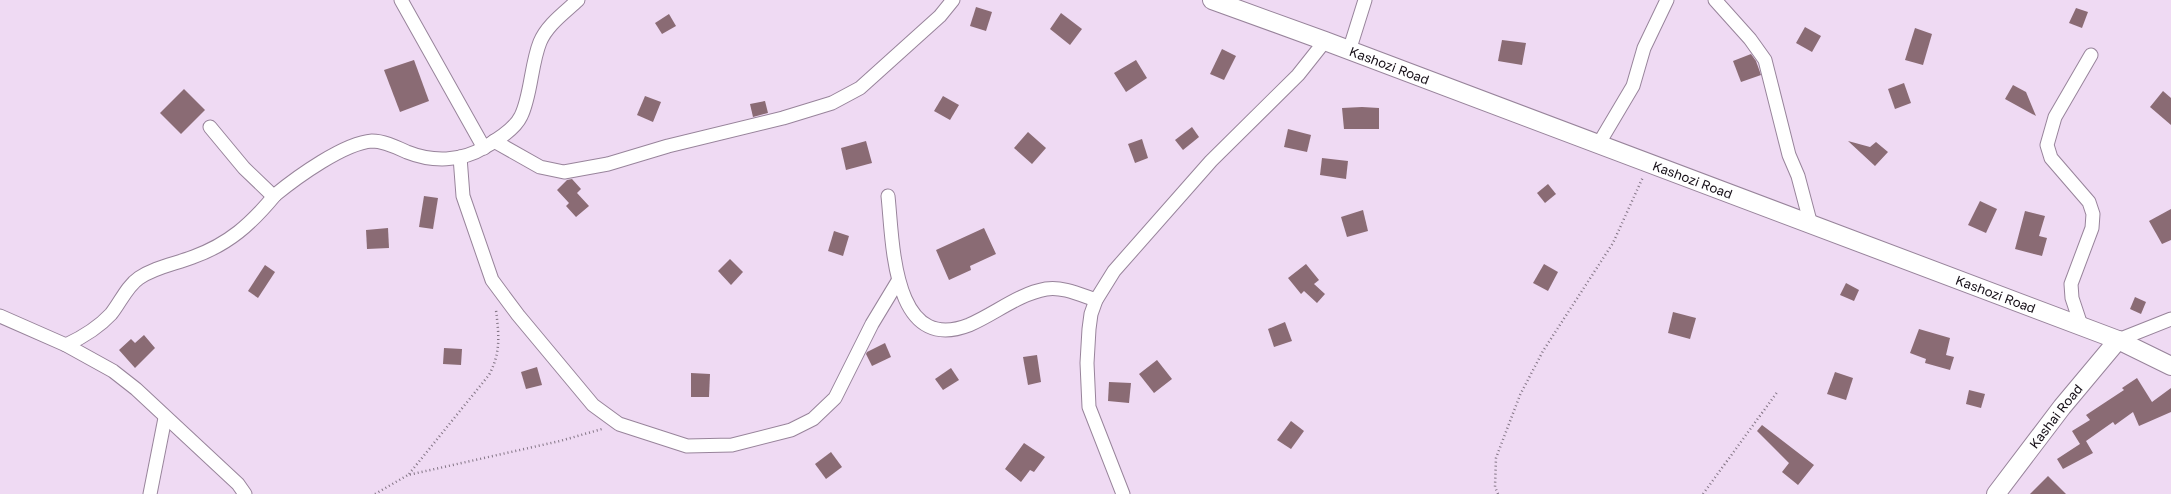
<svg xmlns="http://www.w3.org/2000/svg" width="2171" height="494" font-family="'Golos Text',sans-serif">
	<rect width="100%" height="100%" fill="#efdaf3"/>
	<g fill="#8a6b74">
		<path d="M976 7 992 12 986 31 970 26Z"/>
		<path d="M2076 8 2088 12 2082 28 2069 23Z"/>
		<path d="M1061 13 1082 29 1070 45 1050 29Z"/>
		<path d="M669 14 676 26 662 34 655 23Z"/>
		<path d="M1805 27 1821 36 1812 52 1796 43Z"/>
		<path d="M1915 28 1932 34 1923 65 1905 60Z"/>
		<path d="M1502 40 1526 43 1522 65 1498 61Z"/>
		<path d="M1222 49 1236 56 1224 80 1210 74Z"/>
		<path d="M1751 54 1756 61 1761 75 1741 82 1733 61Z"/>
		<path d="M414 60 429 101 400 112 384 70Z"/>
		<path d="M1136 60 1147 78 1126 92 1114 73Z"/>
		<path d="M1904 83 1911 103 1895 109 1888 89Z"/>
		<path d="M2013 85 2026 92 2036 116 2005 99Z"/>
		<path d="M184 89 205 110 181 134 160 113Z"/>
		<path d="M2163 91 2171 98V125L2150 107Z"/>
		<path d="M645 96 661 102 653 122 637 115Z"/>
		<path d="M943 96 959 105 950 120 934 111Z"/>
		<path d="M765 101 768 113 753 117 750 104Z"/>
		<path d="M1362 107 1379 108V129H1344L1342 108Z"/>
		<path d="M1192 127 1199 137 1183 150 1175 140Z"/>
		<path d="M1288 129 1311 135 1307 152 1284 147Z"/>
		<path d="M1028 132 1046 148 1032 164 1014 148Z"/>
		<path d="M1142 139 1148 158 1135 163 1128 144Z"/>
		<path d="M866 141 872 163 846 170 841 148Z"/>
		<path d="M1848 141 1870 147 1876 142 1888 152 1875 166Z"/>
		<path d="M1322 158 1348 161 1346 179 1320 175Z"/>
		<path d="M572 179 581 189 577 193 589 206 576 217 566 206 569 203 557 190 567 180Z"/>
		<path d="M1548 184 1556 194 1545 203 1537 193Z"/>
		<path d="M424 196 438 198 433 229 419 227Z"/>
		<path d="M1980 201 1997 209 1986 233 1968 225Z"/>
		<path d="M2171 209V240L2162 244 2149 221Z"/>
		<path d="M1363 210 1368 231 1347 237 1341 217Z"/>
		<path d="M2025 211 2045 216 2039 236 2047 238 2042 256 2015 249Z"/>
		<path d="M388 228 389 248 367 249 366 230Z"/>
		<path d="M984 228 996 254 970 266 971 270 949 280 936 250Z"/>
		<path d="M834 231 849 236 843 256 828 251Z"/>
		<path d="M730 259 743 272 731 285 718 271Z"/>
		<path d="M1306 264 1319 280 1314 284 1325 294 1317 303 1304 291 1301 294 1288 278Z"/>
		<path d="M1544 264 1558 272 1548 291 1533 283Z"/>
		<path d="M265 265 275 272 258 298 248 291Z"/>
		<path d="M1846 283 1859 290 1854 301 1840 295Z"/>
		<path d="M2135 297 2146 302 2141 314 2130 309Z"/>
		<path d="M1673 312 1696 318 1690 339 1668 333Z"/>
		<path d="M1285 322 1292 341 1274 347 1268 329Z"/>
		<path d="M1919 329 1950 338 1946 355 1954 357 1950 370 1925 363 1926 359 1910 353Z"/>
		<path d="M144 335 155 348 135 368 119 350 131 339 135 343Z"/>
		<path d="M885 343 891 357 872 366 866 354 867 352Z"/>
		<path d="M444 348 462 349 461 365 443 364Z"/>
		<path d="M1037 355 1041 382 1028 385 1023 357Z"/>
		<path d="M1157 360 1172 379 1154 393 1139 374Z"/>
		<path d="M537 367 542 385 526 389 521 372Z"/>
		<path d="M951 368 959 380 943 390 935 379Z"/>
		<path d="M1835 372 1853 378 1846 400 1827 394Z"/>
		<path d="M691 373 710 374 709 397H691Z"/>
		<path d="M2137 378 2152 402 2171 388V412L2139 426 2133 412 2115 425 2113 422 2086 441 2093 453 2063 469 2057 459 2080 444 2072 431 2090 420 2086 415 2124 390 2122 388Z"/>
		<path d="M1109 382 1131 383 1129 403 1108 401Z"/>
		<path d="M1969 390 1985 394 1981 408 1966 404Z"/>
		<path d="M1291 421 1304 431 1291 449 1277 440Z"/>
		<path d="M1762 425 1814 465 1798 485 1782 472 1789 463 1757 431Z"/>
		<path d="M1024 443 1045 457 1034 472 1030 470 1021 482 1005 469Z"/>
		<path d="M831 452 842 467 826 479 815 464Z"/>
		<path d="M2048 476 2066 494H2030Z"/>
	</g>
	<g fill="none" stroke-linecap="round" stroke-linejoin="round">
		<g stroke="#98849b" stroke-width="15">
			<g id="street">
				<path d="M401 0 484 148"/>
				<path d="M1715 0 1750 39 1765 60 1789 155 1798 176 1811 225"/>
				<path d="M1349 51 1365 0"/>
				<path d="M210 127 244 168 270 193 275 195C297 177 344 143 372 141 384 141 396 147 407 152 432 162 461 162 485 147 497 140 515 129 521 116 531 96 531 64 540 42 547 25 564 13 578 0"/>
				<path d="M494 141 540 167 564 172 608 164 668 146 783 118 832 103 860 88 940 16 953 0"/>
				<path d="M1598 145 1633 86 1644 48 1667 0"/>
				<path d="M460 157 463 196 492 280 518 315 593 405 619 424 687 446 732 445 791 430 813 419 835 398 872 324 898 281"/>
				<path d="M888 196C893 242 892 355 969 325 995 314 1018 294 1046 289 1062 286 1081 295 1096 300"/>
				<path d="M0 316 66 345 113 371 136 389 238 484 245 494"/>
				<path d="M2082 328 2072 298 2071 284 2092 228 2093 214 2089 202 2051 158 2047 145 2055 117 2091 55"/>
				<path d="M2118 340 2171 319"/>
				<path d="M66 345C83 337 98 328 111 314 120 303 127 286 139 278 155 267 175 264 193 257 229 244 251 224 275 195"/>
				<path d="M150 494 165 418"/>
				<path d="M1123 494 1089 407 1087 363 1089 329 1091 314 1096 300 1114 271 1211 161 1298 75 1325 41"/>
			</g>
		</g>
		<g stroke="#98849b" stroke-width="20">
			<g id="secondary">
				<path id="s1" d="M1212 0 1325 41 2118 340 2171 366"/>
				<path id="s2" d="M1996 494 2062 407 2118 340"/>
			</g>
		</g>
		<g stroke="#837585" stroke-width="2.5" stroke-dasharray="1 3" stroke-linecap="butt">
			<path d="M409 474 489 375C501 352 499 336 496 310"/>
			<path d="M375 494 408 475 560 441 602 429"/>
			<path d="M1498 494 1495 487 1496 458 1520 395 1543 351 1613 243 1643 177"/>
			<path d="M1703 494 1778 391"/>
		</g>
		<use href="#street" stroke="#fff" stroke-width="13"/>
		<use href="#secondary" stroke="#fff" stroke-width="18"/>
	</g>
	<g text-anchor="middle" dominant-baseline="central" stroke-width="4" stroke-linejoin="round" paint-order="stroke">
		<g font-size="13" fill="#171018" stroke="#efdaf3">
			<text stroke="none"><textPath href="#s1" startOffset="189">Kashozi Road</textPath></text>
			<text stroke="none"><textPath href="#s1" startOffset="513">Kashozi Road</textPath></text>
			<text stroke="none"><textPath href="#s1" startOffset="837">Kashozi Road</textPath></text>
			<text stroke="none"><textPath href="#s2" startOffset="98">Kashai Road</textPath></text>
		</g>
	</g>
</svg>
